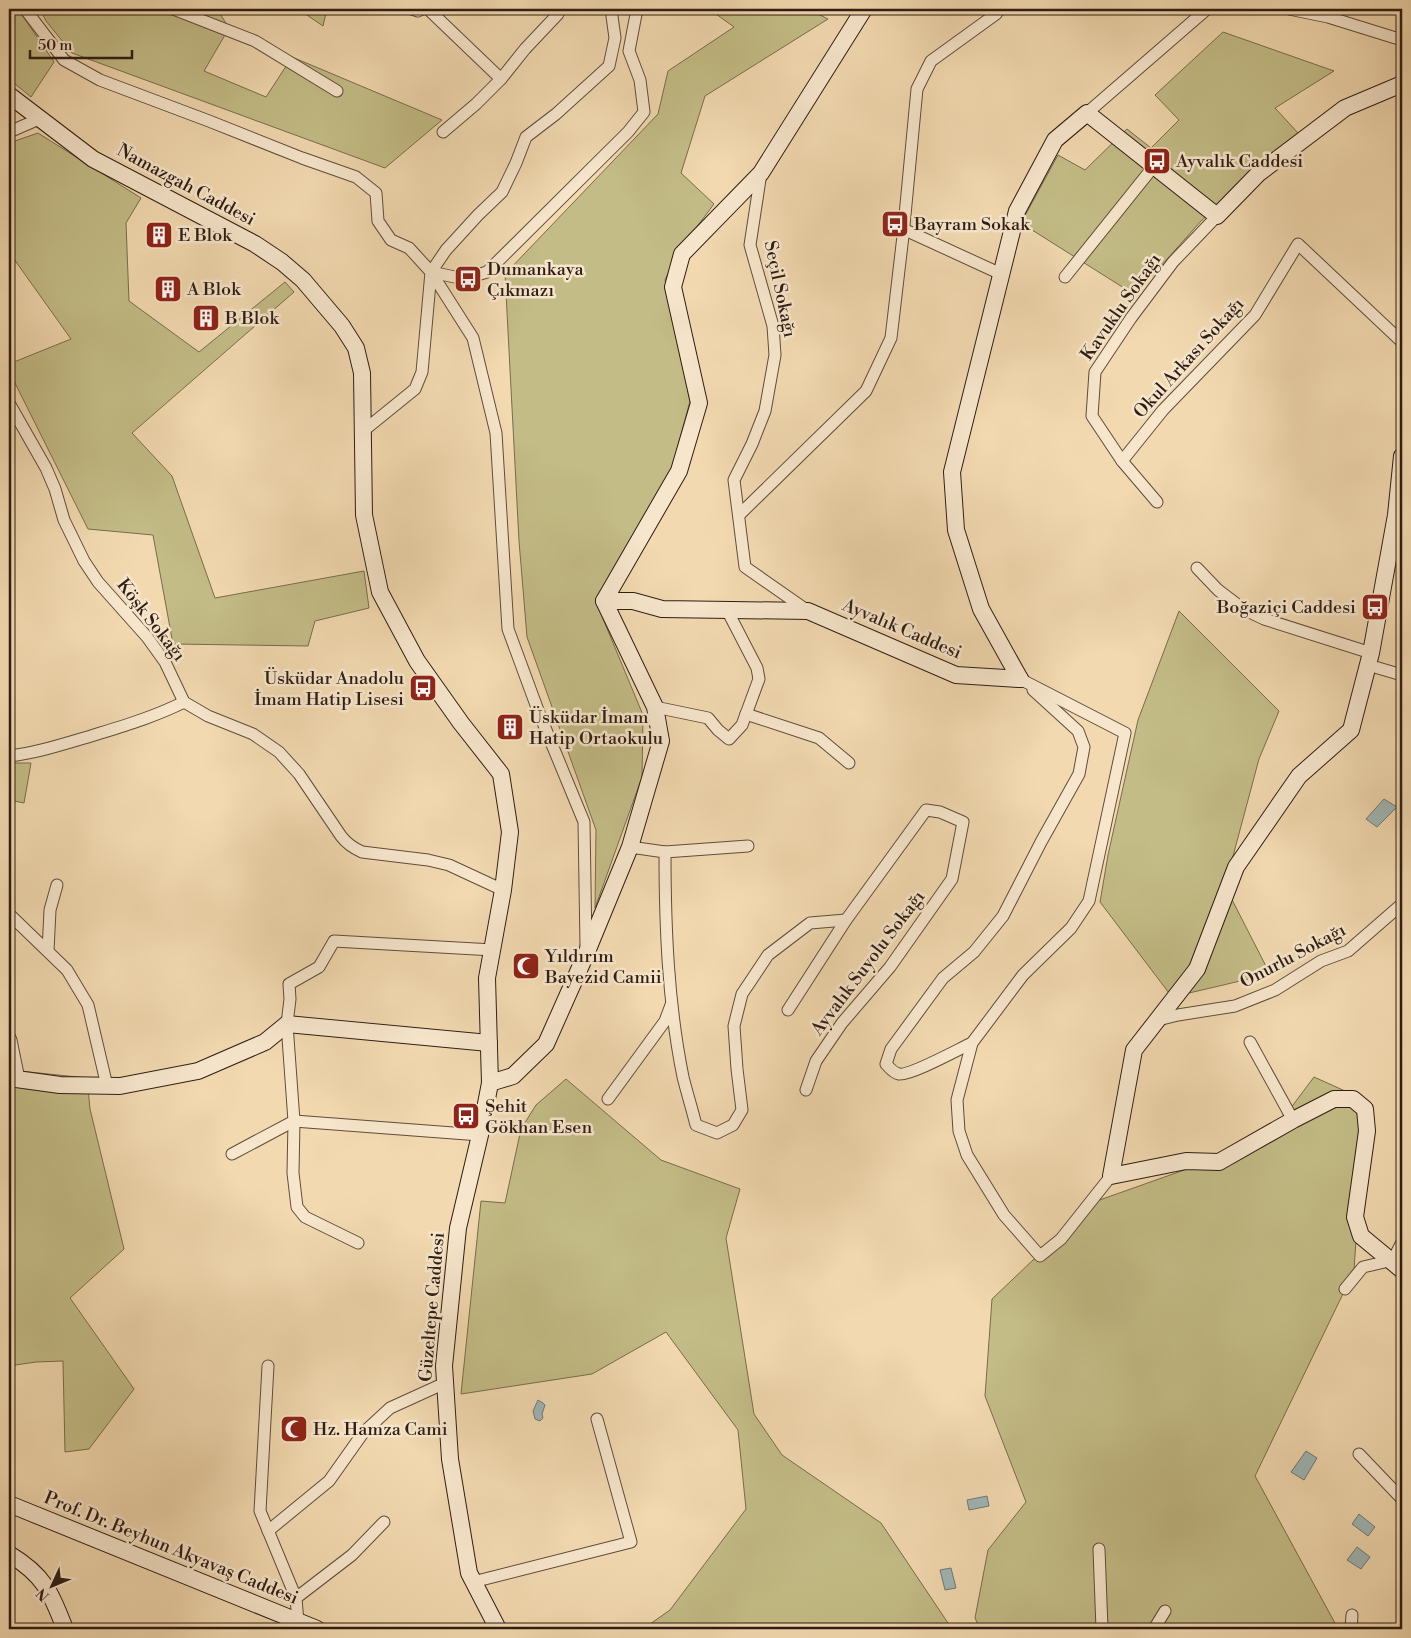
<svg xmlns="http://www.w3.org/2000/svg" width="1411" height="1638" font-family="'Libre Bodoni',serif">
	<rect width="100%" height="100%" fill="#f2d9b0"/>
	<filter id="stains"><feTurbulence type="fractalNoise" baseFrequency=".004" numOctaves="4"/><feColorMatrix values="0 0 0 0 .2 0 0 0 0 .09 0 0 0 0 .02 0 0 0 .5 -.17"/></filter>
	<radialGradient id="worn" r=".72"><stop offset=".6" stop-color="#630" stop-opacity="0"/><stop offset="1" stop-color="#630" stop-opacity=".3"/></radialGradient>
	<g fill="#c3bc86" stroke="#786c4d">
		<path d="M9 9H18L54 62 31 97 9 79Z"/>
		<path d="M40 9H217L229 28 204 71 266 97 292 57 442 120 385 168 72 53 46 21Z"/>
		<path d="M298 9H327L323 26Z"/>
		<path d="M709 9H808L828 19 705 96 681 173 714 204 677 253 665 280 690 401 672 468 596 602 643 715 642 777 595 908 596 830 527 637 519 541 505 274 658 114 668 71 734 27Z"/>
		<path d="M1223 32 1334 71 1275 108 1299 134 1201 221 1135 295 1021 223 1058 155 1085 170 1127 129 1151 148 1179 120 1155 95Z"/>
		<path d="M38 133 141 198 126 223 129 301 199 352 285 282 294 292 132 433 172 476 215 598 364 571 369 608 315 621 308 646 173 644 153 535 88 529 9 371V364L71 339 9 252V143Z"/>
		<path d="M1179 611 1279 711 1259 759 1225 886 1270 974 1172 997 1100 902 1108 855 1138 720Z"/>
		<path d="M9 763H31L24 803 9 800Z"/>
		<path d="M10 1070 87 1078 90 1109 124 1249 70 1298 134 1389 89 1449 65 1452 63 1361 36 1362 9 1366V1071Z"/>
		<path d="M1314 1077 1365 1100 1354 1271 1255 1476 1336 1625 1333 1629H980L975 1618 988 1550 1026 1502 985 1396 992 1299 1094 1202 1266 1141Z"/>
		<path d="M566 1079 661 1160 740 1189 726 1238 754 1414 782 1455 881 1523 952 1629H643L670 1610 746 1509 738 1430 666 1332 592 1374 461 1394 481 1201 505 1203 521 1129 536 1105Z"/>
	</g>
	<g fill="#a0b7b7" stroke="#727976">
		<path d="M1384 799 1397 807 1377 827 1366 819Z"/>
		<path d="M538 1400 543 1403 545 1405 542 1414 543 1418 540 1421 535 1419 533 1411Z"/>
		<path d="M1306 1451 1317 1458 1304 1480 1291 1472Z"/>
		<path d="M987 1496 989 1506 969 1510 967 1500Z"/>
		<path d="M1359 1514 1375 1527 1368 1536 1352 1524Z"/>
		<path d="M1357 1547 1370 1557 1361 1569 1347 1560Z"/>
		<path d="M951 1568 956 1588 945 1590 940 1570Z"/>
	</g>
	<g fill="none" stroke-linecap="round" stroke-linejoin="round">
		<g stroke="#5f4c3b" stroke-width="13">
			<g id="street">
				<path d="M25 9 64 60 100 80 209 121 302 158 356 177 376 193 378 221 391 240 409 248 431 272 473 338 496 433 508 629 539 713 584 822 586 947"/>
				<path d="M173 9 255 41 337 91"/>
				<path d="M412 9 418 11 422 9"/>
				<path d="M428 9 501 79"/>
				<path d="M1289 9 1328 17 1402 40"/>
				<path d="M1087 113 1207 9"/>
				<path d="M9 132 39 119"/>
				<path d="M443 132 476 104 501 79 525 49 558 14V9"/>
				<path d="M761 173 750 245 773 326 775 355 765 411 752 444 734 480 745 567 808 611"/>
				<path d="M903 229 1001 274"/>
				<path d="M431 272 464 279 487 272 628 132 644 112 640 80 629 51 637 9"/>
				<path d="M1065 277 1154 166"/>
				<path d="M9 403 46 468 55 489 64 520 84 561 98 582 147 637 165 662 184 702 208 716 253 734 279 752 299 774 341 836C347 844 353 848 362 852L428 860 449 865 503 890"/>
				<path d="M362 432 415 389 422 372 431 272 446 250 478 215 502 192 516 163 526 137 556 114 609 66 615 38 611 9"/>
				<path d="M1122 461 1163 410 1255 315 1298 244 1402 342"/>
				<path d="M1157 502 1122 461 1092 416 1095 372 1131 318 1173 262 1217 216"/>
				<path d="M739 515 866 391 891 338 903 236 917 89 931 61 996 14 1000 9"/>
				<path d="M1197 568 1218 590 1243 609 1264 619 1371 653"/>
				<path d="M1368 665 1402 675"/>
				<path d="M1020 679 1125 733 1089 901 1071 928 1023 975 972 1043 957 1100 959 1131 967 1155 1004 1215 1040 1256 1061 1239 1111 1176"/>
				<path d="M655 707 708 718 718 730 729 739 742 725 759 679 757 668 727 610"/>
				<path d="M746 714 819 738 849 763"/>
				<path d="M9 756C37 753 63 744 91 736 123 726 154 717 184 702"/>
				<path d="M630 847 665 852C665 927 668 1003 683 1077 687 1093 692 1109 696 1125L717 1133 733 1125 742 1110 737 1069 734 1026 742 994 768 955 810 923 846 920"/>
				<path d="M665 852 748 846"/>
				<path d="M9 914 67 970 88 1005 107 1086"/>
				<path d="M48 951 50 910 57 885"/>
				<path d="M788 1010 846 920 926 810 940 812 963 822 952 879 890 967 842 1023 816 1061 806 1090"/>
				<path d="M1158 1020 1178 1015 1235 1006 1275 990 1321 961 1348 951 1402 904"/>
				<path d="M9 1036 11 1040 19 1079"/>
				<path d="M1250 1042 1293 1120"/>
				<path d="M972 1043C959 1049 910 1076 899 1074 893 1073 890 1068 886 1064L891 1049 943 978 974 952 1003 916 1041 842 1079 774 1084 747 1078 731 1033 690"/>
				<path d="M608 1099 665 1021 671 1005"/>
				<path d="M232 1154 294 1121 480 1135"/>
				<path d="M358 1243 305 1217 297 1207 293 1173 294 1121 287 1024 290 999 289 984 319 967 334 941 493 950"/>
				<path d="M1345 1289 1363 1267 1393 1260 1402 1242"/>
				<path d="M268 1366 260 1511 296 1598 298 1622"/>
				<path d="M1359 1454 1402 1499"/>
				<path d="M268 1531 329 1481 363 1433 390 1408 445 1383"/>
				<path d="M1099 1549 1102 1629"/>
				<path d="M473 1582 631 1542 597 1419"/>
				<path d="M296 1598 352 1555 384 1522"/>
				<path d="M1154 1629 1165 1611"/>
				<path d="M1351 1629 1352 1615"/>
			</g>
		</g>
		<g stroke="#2e1d14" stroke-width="18">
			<g id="secondary">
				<path d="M9 95 93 159 255 244 282 262 303 280 342 326 356 348 362 373 364 515 380 592 417 661 461 723 501 774 510 832 503 890 487 978 490 1083 480 1135 458 1228 444 1366 450 1459 469 1573 498 1629"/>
				<path d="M1402 456 1396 515 1371 653 1351 730 1299 776 1236 867 1197 969 1134 1050 1111 1176 1186 1161 1219 1162 1293 1120 1334 1099H1353L1365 1109 1367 1131 1355 1217 1361 1236 1402 1270"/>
				<path d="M604 601H633L662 609 808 611 956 675 1020 679"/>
				<path d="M1020 679 981 609 956 530 952 472 1017 211 1055 140 1087 113 1217 216 1259 173 1345 108 1402 84"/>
				<path d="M9 1078 60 1085 120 1086 198 1071 265 1042 287 1024 489 1043"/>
				<path d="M490 1083 513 1076 546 1044 586 954 630 847 661 741 655 707 604 601 679 471 699 403 673 287 682 254 761 173 864 9"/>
				<path d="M9 1504 317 1629"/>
				<path d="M9 1554C44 1575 51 1592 65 1629"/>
			</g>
		</g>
		<use href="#street" stroke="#f7e6cc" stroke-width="11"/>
		<use href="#secondary" stroke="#f7e6cc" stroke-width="16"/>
	</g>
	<defs>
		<g id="bus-square" transform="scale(1.4375)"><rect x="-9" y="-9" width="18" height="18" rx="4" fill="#8f2418" stroke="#f7e6cc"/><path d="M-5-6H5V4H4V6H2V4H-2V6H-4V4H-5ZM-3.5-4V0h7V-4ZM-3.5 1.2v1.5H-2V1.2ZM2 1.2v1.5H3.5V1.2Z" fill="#fff"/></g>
		<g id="building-square" transform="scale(1.4375)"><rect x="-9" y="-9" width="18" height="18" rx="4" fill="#8f2418" stroke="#f7e6cc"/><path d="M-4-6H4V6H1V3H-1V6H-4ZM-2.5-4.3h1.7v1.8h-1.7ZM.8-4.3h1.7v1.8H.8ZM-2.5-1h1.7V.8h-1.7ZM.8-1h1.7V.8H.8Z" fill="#fff"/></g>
		<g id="mosque-square" transform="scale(1.4375)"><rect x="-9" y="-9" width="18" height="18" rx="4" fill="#8f2418" stroke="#f7e6cc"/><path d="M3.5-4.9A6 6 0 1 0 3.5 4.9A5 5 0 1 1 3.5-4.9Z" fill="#fff"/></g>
	</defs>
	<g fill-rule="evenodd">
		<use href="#bus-square" x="1157" y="161"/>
		<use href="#bus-square" x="895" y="224"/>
		<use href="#building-square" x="159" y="235"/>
		<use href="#bus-square" x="468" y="279"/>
		<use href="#building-square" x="168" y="289"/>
		<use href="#building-square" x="206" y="318"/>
		<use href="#bus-square" x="1375" y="607"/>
		<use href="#bus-square" x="423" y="688"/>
		<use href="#building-square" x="510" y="727"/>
		<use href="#mosque-square" x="526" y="966"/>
		<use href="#bus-square" x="466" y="1116"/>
		<use href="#mosque-square" x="294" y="1429"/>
	</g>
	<g text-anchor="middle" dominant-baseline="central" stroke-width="5" stroke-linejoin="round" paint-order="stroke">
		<g font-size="18" fill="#2e1d14" stroke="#f7e6cc" text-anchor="start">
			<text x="1176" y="161">Ayvalık Caddesi</text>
			<text x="914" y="224">Bayram Sokak</text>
			<text x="178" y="235">E Blok</text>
			<text x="487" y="269">Dumankaya<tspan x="487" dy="21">Çıkmazı</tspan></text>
			<text x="187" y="289">A Blok</text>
			<text x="225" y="318">B Blok</text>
			<text x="1356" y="607" text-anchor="end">Boğaziçi Caddesi</text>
			<text x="404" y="678" text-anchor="end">Üsküdar Anadolu<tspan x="404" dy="21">İmam Hatip Lisesi</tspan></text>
			<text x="529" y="717">Üsküdar İmam<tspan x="529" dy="21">Hatip Ortaokulu</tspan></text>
			<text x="545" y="956">Yıldırım<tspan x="545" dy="21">Bayezid Camii</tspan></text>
			<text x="485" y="1106">Şehit<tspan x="485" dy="21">Gökhan Esen</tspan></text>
			<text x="313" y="1429">Hz. Hamza Cami</text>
		</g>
		<g font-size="18" fill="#2e1d14" stroke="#f7e6cc">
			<text transform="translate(186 185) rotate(28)">Namazgah Caddesi</text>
			<text transform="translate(780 289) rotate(78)">Seçil Sokağı</text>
			<text transform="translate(1121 307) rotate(-55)">Kavuklu Sokağı</text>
			<text transform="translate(1189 358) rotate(-48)">Okul Arkası Sokağı</text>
			<text transform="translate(151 620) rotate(52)">Köşk Sokağı</text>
			<text transform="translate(902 629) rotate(23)">Ayvalık Caddesi</text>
			<text transform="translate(1293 956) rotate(-28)">Onurlu Sokağı</text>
			<text transform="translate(868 963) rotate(-53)">Ayvalık Suyolu Sokağı</text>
			<text transform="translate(432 1307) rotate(-85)">Güzeltepe Caddesi</text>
			<text transform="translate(171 1548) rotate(22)">Prof. Dr. Beyhun Akyavaş Caddesi</text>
		</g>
	</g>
	<rect width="1411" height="1638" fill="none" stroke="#f2d9b0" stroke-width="30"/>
	<rect x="10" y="10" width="1391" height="1618" fill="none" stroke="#2e1d14" stroke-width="2.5"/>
	<rect x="15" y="15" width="1381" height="1608" fill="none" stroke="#2e1d14"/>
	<g transform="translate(52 1586) rotate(226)" stroke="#f7e6cc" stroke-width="4" paint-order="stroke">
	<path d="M0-4L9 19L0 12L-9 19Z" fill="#2e1d14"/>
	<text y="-8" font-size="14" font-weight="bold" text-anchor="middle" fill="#2e1d14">N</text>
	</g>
	<path d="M30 50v8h102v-8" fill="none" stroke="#2e1d14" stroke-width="2.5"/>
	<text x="38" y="50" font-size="15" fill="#2e1d14" stroke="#f7e6cc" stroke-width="4" paint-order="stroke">50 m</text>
	<rect width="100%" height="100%" filter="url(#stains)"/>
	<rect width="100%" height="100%" fill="url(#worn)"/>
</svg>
